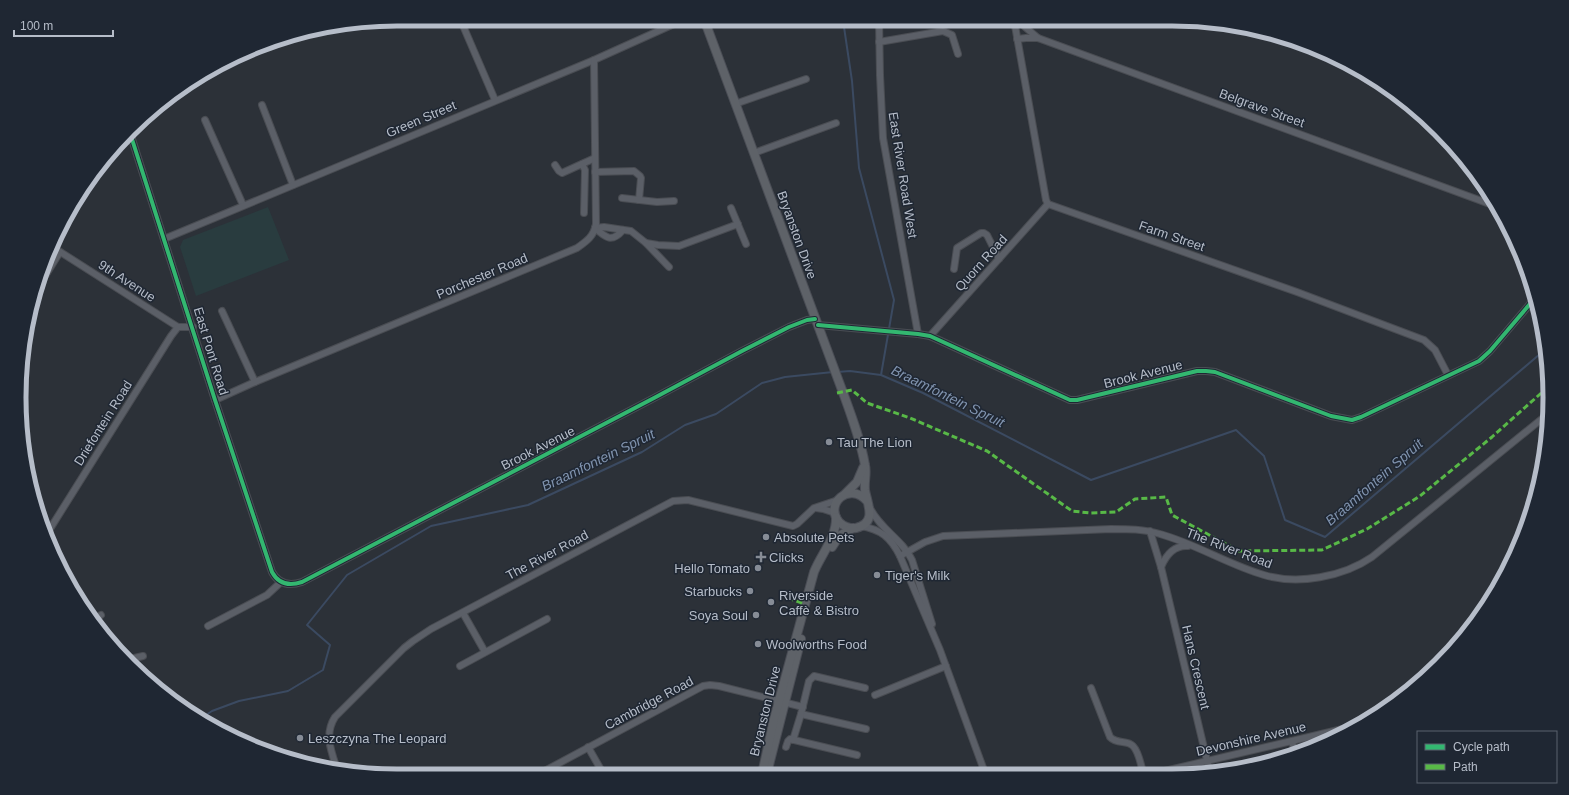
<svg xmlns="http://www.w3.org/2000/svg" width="1569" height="795" font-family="Arial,sans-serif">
	<rect width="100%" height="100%" fill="#2c3138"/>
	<path fill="#293c3f" d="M268 207 289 260 196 296 180 247 183 240Z"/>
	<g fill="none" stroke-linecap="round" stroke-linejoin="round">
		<g stroke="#3b4a61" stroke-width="2">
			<path d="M844 19V27L852 81 859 168 894 300 881 375"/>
			<path d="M837 372 850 371 881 375 923 393 1091 480 1236 430 1264 456 1285 520 1325 537 1547 348"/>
			<path d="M203 717 212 711 239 701 288 691 323 670 330 645 307 625 347 575 431 526 528 505 642 452 685 425 716 414 762 383 785 377 833 372"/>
		</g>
		<g stroke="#4a4d53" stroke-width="8">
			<g id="minor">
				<path d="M879 19 880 75 883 138 918 334"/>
				<path d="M1014 20 1046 200 1048 204 1297 292 1424 340 1435 350 1448 375"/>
				<path d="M1020 20 1025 27 1038 38"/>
				<path d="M461 21 495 100"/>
				<path d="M1017 39 1026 38H1038L1498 207"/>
				<path d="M879 42 943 31 952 35 958 54"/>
				<path d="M735 104 806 79"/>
				<path d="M262 105 293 185"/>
				<path d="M205 120 243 205"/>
				<path d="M131 136 215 400 272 572C279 585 290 586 302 582L654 398 742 351 789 327 807 320 815 319"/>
				<path d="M754 153 836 123"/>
				<path d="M582 164 585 170 584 213"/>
				<path d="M555 165 559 171 562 173 595 158"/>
				<path d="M595 172 634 171 640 176 641 178 639 200"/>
				<path d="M622 198 657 202 674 201"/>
				<path d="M731 208 746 244"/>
				<path d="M595 228 604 227 631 231 646 243 658 245 679 246 738 224"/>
				<path d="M595 228C606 238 612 243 623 230"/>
				<path d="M164 239 594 60 685 19"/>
				<path d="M646 243 669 267"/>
				<path d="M51 246 178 327H193"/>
				<path d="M954 269 957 248 981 233H984L987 235 999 259"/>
				<path d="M37 289 60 252"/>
				<path d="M222 311 255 382"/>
				<path d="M818 325 918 334 930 336 1070 400H1077L1197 371H1206L1215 372 1331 416 1352 420 1361 417 1479 361 1490 351 1535 298"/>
				<path d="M930 336 1048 204"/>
				<path d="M215 400 255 382 577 248C587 241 594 236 596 224L594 60"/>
				<path d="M816 508 823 509 835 513"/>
				<path d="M870 508C880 529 902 539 912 560L932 624"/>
				<path d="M860 526C881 529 891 538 900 556L940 650 985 773"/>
				<path d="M1150 531 1161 567 1210 773"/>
				<path d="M48 532 171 336 178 327"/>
				<path d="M900 556 925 542 943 536 1111 529C1128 529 1144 529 1160 534 1196 544 1229 565 1264 575 1298 585 1343 577 1372 557L1549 413"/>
				<path d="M1161 567C1166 555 1174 545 1188 546"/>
				<path d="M463 613 485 652"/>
				<path d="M96 618 101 615"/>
				<path d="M208 626 267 595 281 582"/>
				<path d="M126 660 143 656"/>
				<path d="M460 666 547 619"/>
				<path d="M865 688 814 676 809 681 801 714 866 729"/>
				<path d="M1091 688 1110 737C1117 745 1127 739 1133 746 1139 752 1141 765 1143 773"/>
				<path d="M875 695 946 666"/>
				<path d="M793 740 801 714"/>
				<path d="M1292 741 1295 753"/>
				<path d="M588 747 604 775"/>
				<path d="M786 747 788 741 790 739 857 755"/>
				<path d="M337 769C331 751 324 734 335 717L404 648 413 641 431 629 673 501 688 500 793 526 797 524 814 508 838 500"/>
				<path d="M1156 773 1351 727"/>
				<path d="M537 775 703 686 710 685 719 686 803 707"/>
			</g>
		</g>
		<g stroke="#4a4d55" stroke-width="10">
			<g id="major">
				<path d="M704 19 845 398C853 420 861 442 865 465 867 473 864 481 865 490 867 503 878 523 856 528 850 529 843 526 839 522 824 504 849 481 867 501"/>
				<path d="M845 494 857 482 863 468"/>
				<path d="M832 547 839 536 853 528"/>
				<path d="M768 769 801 639"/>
				<path d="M762 774 774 719 814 572C821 554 837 537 836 517"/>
			</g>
		</g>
		<use href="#minor" stroke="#5b5f67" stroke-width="6"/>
		<use href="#major" stroke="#5e6268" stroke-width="8"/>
		<g stroke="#58b947" stroke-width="3" stroke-dasharray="6 3" stroke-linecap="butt">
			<path d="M837 393 852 390 867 403 910 418 987 451 1072 511 1090 513 1116 512 1135 499 1166 497 1172 515 1239 551 1322 550 1367 529 1420 496 1492 437 1548 387"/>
			<path d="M788 598 805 604"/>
		</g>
		<g stroke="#1f2733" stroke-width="6">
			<g id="cycleway">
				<path d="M131 136 215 400 272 572C279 585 290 586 302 582L654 398 742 351 789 327 807 320 815 319"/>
				<path d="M818 325 918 334 930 336 1070 400H1077L1197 371H1206L1215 372 1331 416 1352 420 1361 417 1479 361 1490 351 1535 298"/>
			</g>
		</g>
		<use href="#cycleway" stroke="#33b770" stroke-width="4"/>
	</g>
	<g fill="#868c96" stroke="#1f2733" stroke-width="1.5">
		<circle cx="829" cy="442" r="4"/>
		<circle cx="766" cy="537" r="4"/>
		<path d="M759 551h4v4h4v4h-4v4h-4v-4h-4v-4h4z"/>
		<circle cx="758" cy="568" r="4"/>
		<circle cx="877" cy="575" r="4"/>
		<circle cx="750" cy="591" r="4"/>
		<circle cx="771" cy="602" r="4"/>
		<circle cx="756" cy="615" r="4"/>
		<circle cx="758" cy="644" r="4"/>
		<circle cx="300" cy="738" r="4"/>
	</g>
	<g text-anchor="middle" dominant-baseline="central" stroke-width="3" stroke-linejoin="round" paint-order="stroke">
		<g font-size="13" fill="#b6bdc9" stroke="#1f2733">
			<text transform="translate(1262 108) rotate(20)">Belgrave Street</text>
			<text transform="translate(421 119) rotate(-23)">Green Street</text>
			<text transform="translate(903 175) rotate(81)">East River Road West</text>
			<text transform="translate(797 235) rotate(70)">Bryanston Drive</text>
			<text transform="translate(1172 236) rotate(19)">Farm Street</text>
			<text transform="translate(981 263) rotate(-48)">Quorn Road</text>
			<text transform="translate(482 276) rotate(-23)">Porchester Road</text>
			<text transform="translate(127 281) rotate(33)">9th Avenue</text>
			<text transform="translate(211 351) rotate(73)">East Pont Road</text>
			<text transform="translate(1143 374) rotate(-14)">Brook Avenue</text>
			<text transform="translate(103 423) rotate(-58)">Driefontein Road</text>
			<text transform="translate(538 448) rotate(-27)">Brook Avenue</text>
			<text transform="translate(1229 548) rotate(21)">The River Road</text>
			<text transform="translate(547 555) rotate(-28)">The River Road</text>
			<text transform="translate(1196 667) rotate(77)">Hans Crescent</text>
			<text transform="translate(649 703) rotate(-28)">Cambridge Road</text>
			<text transform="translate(765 711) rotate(-76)">Bryanston Drive</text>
			<text transform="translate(1251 739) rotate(-13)">Devonshire Avenue</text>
		</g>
		<g font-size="13" fill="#b6bdc9" stroke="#1f2733" text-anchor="start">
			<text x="837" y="442">Tau The Lion</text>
			<text x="774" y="537">Absolute Pets</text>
			<text x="769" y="557">Clicks</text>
			<text x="750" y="568" text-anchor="end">Hello Tomato</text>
			<text x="885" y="575">Tiger's Milk</text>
			<text x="742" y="591" text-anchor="end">Starbucks</text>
			<text x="779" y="595">Riverside<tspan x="779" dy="15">Caffè &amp; Bistro</tspan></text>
			<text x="748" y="615" text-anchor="end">Soya Soul</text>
			<text x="766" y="644">Woolworths Food</text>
			<text x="308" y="738">Leszczyna The Leopard</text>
		</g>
		<g font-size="14" font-style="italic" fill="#8093ae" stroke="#1f2733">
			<text transform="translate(948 396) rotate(26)">Braamfontein Spruit</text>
			<text transform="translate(598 460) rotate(-26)">Braamfontein Spruit</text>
			<text transform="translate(1374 482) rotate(-41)">Braamfontein Spruit</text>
		</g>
	</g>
	<path d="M0 0H1569V795H0ZM397 26H1172A371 371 0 0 1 1543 397V398A371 371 0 0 1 1172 769H397A371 371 0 0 1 26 398V397A371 371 0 0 1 397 26Z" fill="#1f2733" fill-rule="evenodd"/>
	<path fill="none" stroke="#b6bdc9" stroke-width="5" d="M397 26H1172A371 371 0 0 1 1543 397V398A371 371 0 0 1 1172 769H397A371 371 0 0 1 26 398V397A371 371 0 0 1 397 26Z"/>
	<rect x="1417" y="731" width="140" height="52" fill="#1f2733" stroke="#5b636f"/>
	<rect x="1425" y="744" width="20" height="6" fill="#33b770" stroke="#5b636f"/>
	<text x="1453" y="751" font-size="12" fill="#b6bdc9">Cycle path</text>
	<rect x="1425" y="764" width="20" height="6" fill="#58b947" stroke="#5b636f"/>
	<text x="1453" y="771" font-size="12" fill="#b6bdc9">Path</text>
	<path d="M14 30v6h99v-6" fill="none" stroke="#b6bdc9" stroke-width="2"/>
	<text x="20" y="30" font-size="12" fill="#b6bdc9" stroke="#1f2733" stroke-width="3" paint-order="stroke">100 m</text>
</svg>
